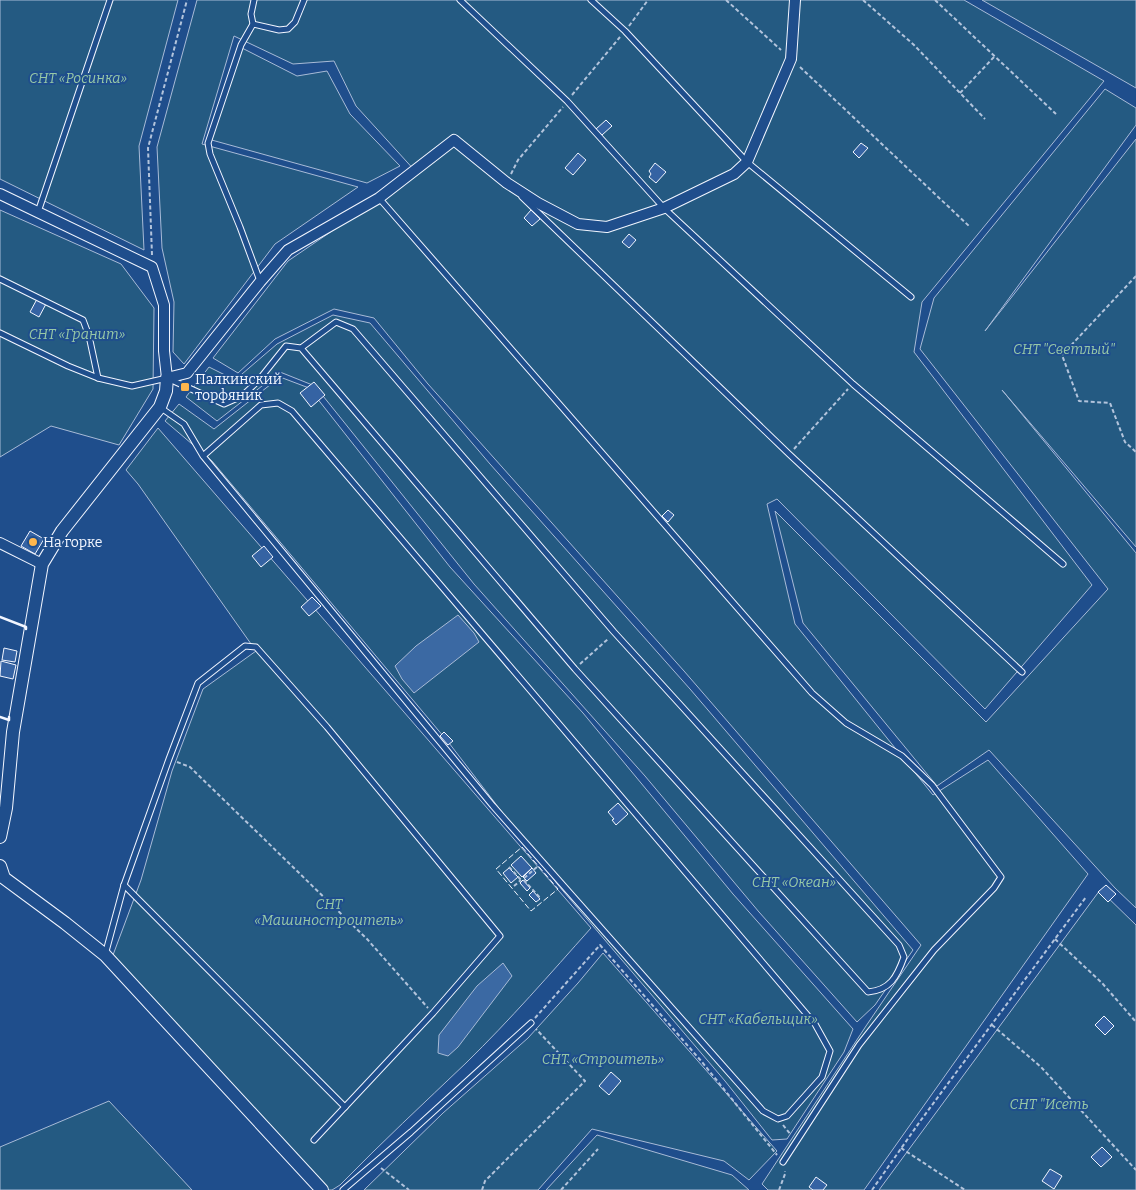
<svg xmlns="http://www.w3.org/2000/svg" width="1136" height="1190" font-family="Bitter,serif">
	<rect width="100%" height="100%" fill="#1f4e8c"/>
	<g fill="#245a82" stroke="#a8bbd7">
		<path d="M0 0H178L139 146 144 250 0 179Z"/>
		<path d="M197 0H964L1104 81 922 302 914 352 1092 585 985 709 777 499 767 504 795 624 933 795 988 760 1088 874 864 1190H768L762 1184 866 1026 921 945 684 671 428 384 374 318 334 309 275 339 238 373 213 358 288 261 417 173 356 106 334 61 293 64 234 36 202 144 358 187 275 244 184 364 173 352 174 302 162 248 157 147Z"/>
		<path d="M982 0H1136V88Z"/>
		<path d="M240 47 297 76 327 71 350 114 400 166 367 183 208 139Z"/>
		<path d="M1105 89 1136 108V125L985 331 1136 139V547L1002 390 1136 553V908L1115 888 989 750 937 786 803 623 775 511 986 722 1108 589 920 349 934 298Z"/>
		<path d="M0 210 121 264 154 308 153 389 119 445 51 426 0 457Z"/>
		<path d="M333 315 370 323 490 464 690 689 913 950 875 1005 857 1022 759 912 645 776 474 584 315 386 280 372 217 421 186 397 209 367 235 380 277 344Z"/>
		<path d="M280 377 309 388 450 567 583 713 733 894 853 1029 844 1052 787 1139 772 1140 725 1081 558 885 449 743 212 461 165 421 179 404 214 429Z"/>
		<path d="M158 428 591 928C550 974 510 1020 466 1063 424 1103 381 1143 340 1185L332 1190H325L113 955 141 880 172 771 203 689 256 651 138 484 126 470Z"/>
		<path d="M1100 890 1136 925V1190H879Z"/>
		<path d="M603 953 777 1151 749 1180 724 1161 592 1129 538 1190H364L443 1113 528 1038 578 983Z"/>
		<path d="M109 1101 192 1190H0V1147Z"/>
		<path d="M597 1135 732 1175 749 1190H546Z"/>
	</g>
	<g fill="#3b69a3" stroke="#a8bbd7">
		<path d="M458 615 474 633 479 642 414 693 402 679 395 666 416 646Z"/>
		<path d="M503 963 512 976 458 1047 448 1056 438 1053 439 1035 477 986Z"/>
	</g>
	<g fill="#3563a3" stroke="#f2f6ff">
		<path d="M606 120 612 126 602 135 596 129Z"/>
		<path d="M861 143 868 148 859 158 853 152Z"/>
		<path d="M578 153 586 160 573 175 565 168Z"/>
		<path d="M655 163 666 172 656 183 649 177 651 174 649 171Z"/>
		<path d="M531 210 540 219 532 226 524 218Z"/>
		<path d="M629 234 636 240 629 248 622 242Z"/>
		<path d="M37 299 46 304 39 317 30 312Z"/>
		<path d="M314 382 325 395 311 407 300 393Z"/>
		<path d="M668 510 674 515 668 522 662 516Z"/>
		<path d="M30 531 44 539 35 554 21 546Z"/>
		<path d="M264 546 273 557 261 567 252 556Z"/>
		<path d="M312 597 321 606 309 616 301 607Z"/>
		<path d="M4 648 17 651 15 662 2 660Z"/>
		<path d="M1 661 16 665 13 679 0 676Z"/>
		<path d="M444 732 453 741 448 745 440 736Z"/>
		<path d="M618 803 628 814 616 825 612 820 614 819 608 812Z"/>
		<path d="M521 856 532 868 522 877 511 865Z"/>
		<path d="M509 868 518 877 511 883 503 873Z"/>
		<path d="M532 868 536 873 527 881 523 877Z"/>
		<path d="M523 880 530 888 527 891 520 883Z"/>
		<path d="M1106 885 1116 894 1108 902 1098 892Z"/>
		<path d="M533 891 540 899 536 902 529 895Z"/>
		<path d="M1104 1016 1114 1026 1105 1035 1095 1025Z"/>
		<path d="M611 1072 621 1081 609 1095 599 1086Z"/>
		<path d="M1102 1147 1112 1157 1101 1167 1091 1157Z"/>
		<path d="M1050 1169 1062 1176 1054 1189 1042 1181Z"/>
		<path d="M816 1177 827 1185 823 1190H813L809 1187Z"/>
	</g>
	<g fill="none" stroke-linecap="round" stroke-linejoin="round">
		<g stroke="#f2f6ff" stroke-width="7">
			<g id="service">
				<path d="M254 0 251 14 253 24 241 45 208 143 210 154 240 227 260 281"/>
				<path d="M460 0 567 101 664 208 853 384 1063 564"/>
				<path d="M591 0 625 31 747 162 911 297"/>
				<path d="M253 24 279 30 288 29 295 22 304 0"/>
				<path d="M522 197 789 454 1022 672"/>
				<path d="M379 198 812 693 846 723 902 756 932 785 1001 877 994 888 934 950 859 1045 783 1162"/>
				<path d="M38 212 110 0"/>
				<path d="M0 279 83 320 89 336 98 378"/>
				<path d="M0 333 68 366 98 378 132 386 167 378 224 404 242 396 258 381 286 346 301 348 575 669 868 992C890 990 897 977 904 957L899 945 614 632 353 329 336 322 301 348"/>
				<path d="M161 408 184 424 203 456 493 806 763 1111 778 1119 787 1116 822 1077 830 1051 815 1024 292 411 278 403 261 405 203 456"/>
				<path d="M124 885 345 1107"/>
				<path d="M105 955 124 885 169 759 198 683 245 646 256 647 327 727 500 936 433 1013 314 1140"/>
				<path d="M343 1190 411 1132 531 1023"/>
			</g>
		</g>
		<g stroke="#f2f6ff" stroke-width="12">
			<g id="minor">
				<path d="M0 194 152 267 164 305V351L167 378 187 373 260 282 288 250 379 198 454 140 507 183 538 203 578 224 607 227 664 208 734 174 747 162 791 59 795 0"/>
				<path d="M0 543 42 564"/>
			</g>
		</g>
		<g stroke="#f2f6ff" stroke-width="14">
			<g id="tertiary">
				<path d="M0 837 6 808 13 732 42 564 62 531 160 407 166 391 167 378"/>
				<path d="M0 866 4 878 65 923 105 955 322 1190"/>
			</g>
		</g>
		<g stroke="#b3c4dc" stroke-width="2" stroke-dasharray="4 2.5" stroke-linecap="butt">
			<path d="M726 0 781 50"/>
			<path d="M863 0 914 45 985 119"/>
			<path d="M935 0 1056 114"/>
			<path d="M629 26 648 0"/>
			<path d="M800 67 969 226"/>
			<path d="M960 93 994 57"/>
			<path d="M572 95 620 37"/>
			<path d="M511 174 518 160 563 107"/>
			<path d="M152 255 148 148 187 0"/>
			<path d="M1136 276 1062 355 1079 401 1110 403 1125 442 1136 452"/>
			<path d="M794 449 848 389"/>
			<path d="M580 664 608 639"/>
			<path d="M177 762 190 767 367 939 428 1008"/>
			<path d="M509 867 521 880"/>
			<path d="M537 867 523 879 541 899"/>
			<path d="M514 886 521 880"/>
			<path d="M1055 939 1102 983 1136 1022"/>
			<path d="M535 1018 600 945 702 1062 777 1155"/>
			<path d="M992 1025 1041 1067 1136 1170"/>
			<path d="M783 1125 791 1135"/>
			<path d="M901 1148 965 1190"/>
			<path d="M381 1168 409 1190"/>
			<path d="M482 1190 485 1181 585 1081 536 1029"/>
			<path d="M561 1190 598 1149"/>
			<path d="M779 1190 785 1174V1171"/>
			<path d="M872 1190 921 1120 1086 897"/>
		</g>
		<use href="#service" stroke="#1f4e8c" stroke-width="5"/>
		<use href="#minor" stroke="#1f4e8c" stroke-width="10"/>
		<use href="#tertiary" stroke="#1f4e8c" stroke-width="12"/>
		<path stroke="#f2f6ff" stroke-width="1" stroke-dasharray="6 2.5" stroke-linecap="butt" d="M522 847 558 889 531 911 496 869Z"/>
		<g stroke="#f2f6ff" stroke-width="2.5">
			<path d="M0 617 26 627V629"/>
			<path d="M0 717 9 720V717"/>
		</g>
	</g>
	<g fill="#ffb74d" stroke="#1f4e8c" stroke-width="2">
		<rect x="180" y="382" width="10" height="10" rx="2.5"/>
		<circle cx="33" cy="542" r="5"/>
	</g>
	<g text-anchor="middle" dominant-baseline="central" stroke-width="4" stroke-linejoin="round" paint-order="stroke">
		<g font-size="14" font-style="italic" fill="#97c8a6" stroke="#1f4e8c">
			<text x="78" y="78">СНТ «Росинка»</text>
			<text x="77" y="334">СНТ «Гранит»</text>
			<text x="1064" y="349">СНТ "Светлый"</text>
			<text x="794" y="882">СНТ «Океан»</text>
			<text x="329" y="904">СНТ<tspan x="329" dy="16">«Машиностроитель»</tspan></text>
			<text x="758" y="1019">СНТ «Кабельщик»</text>
			<text x="603" y="1059">СНТ «Строитель»</text>
			<text x="1049" y="1104">СНТ "Исеть</text>
		</g>
		<g font-size="14" fill="#f2f6ff" stroke="#1f4e8c" text-anchor="start">
			<text x="195" y="379">Палкинский<tspan x="195" dy="16">торфяник</tspan></text>
			<text x="43" y="542">На горке</text>
		</g>
	</g>
</svg>
